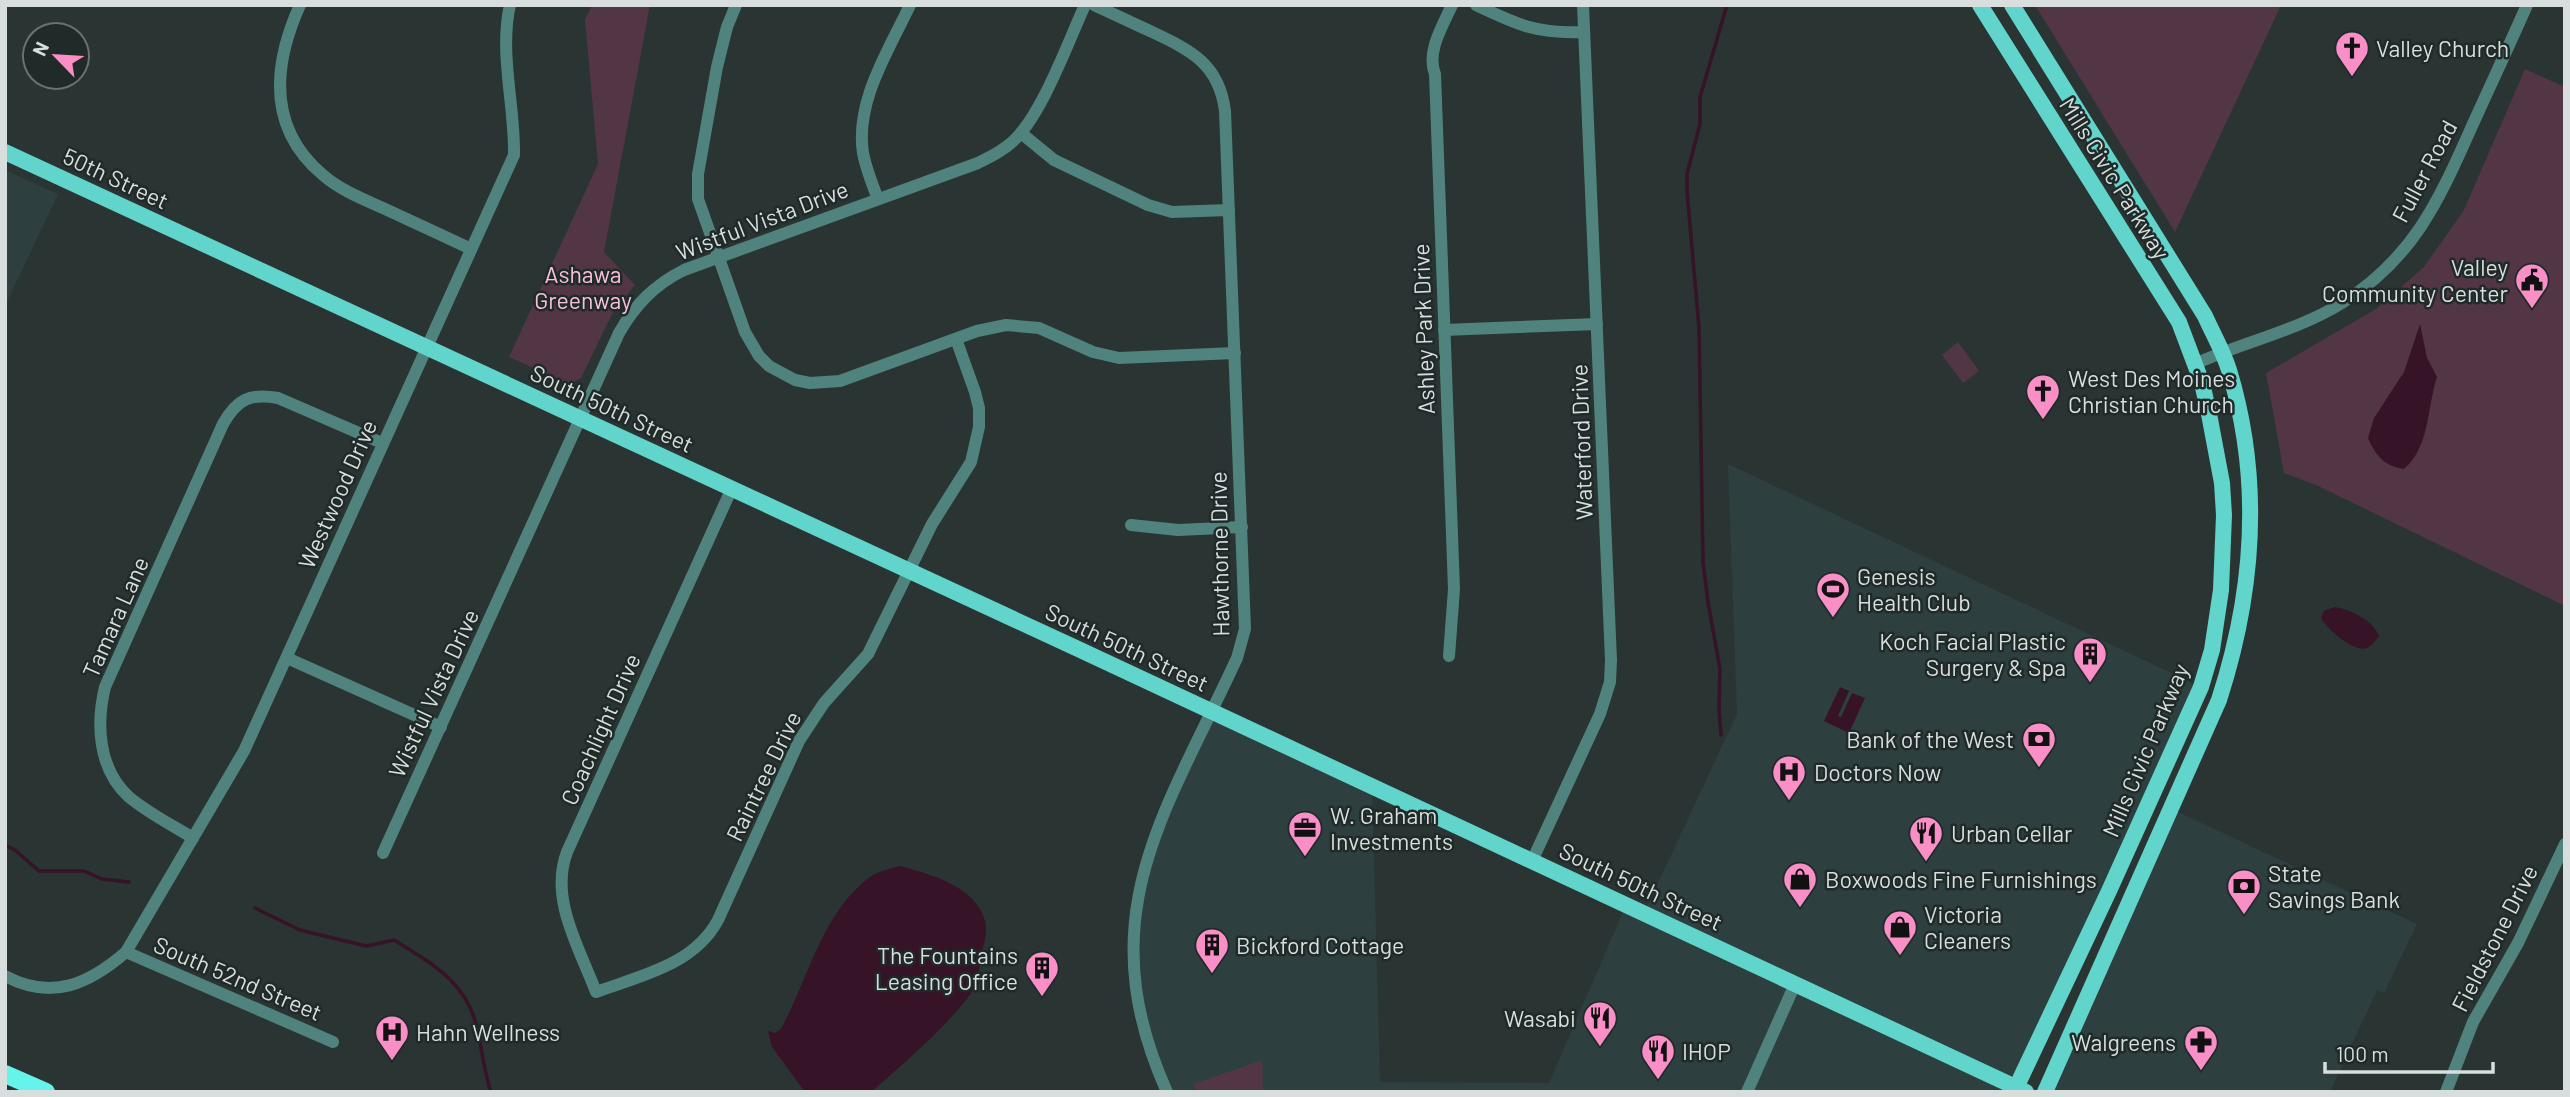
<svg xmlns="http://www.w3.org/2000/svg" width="2570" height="1097" font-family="Barlow,sans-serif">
	<rect width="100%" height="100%" fill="#293433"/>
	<g fill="#2d403f">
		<path d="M5 170 58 194 5 306Z"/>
		<path d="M1728 464 2201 687 2014 1092H1167L1134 983 1141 877 1212 711 1372 786 1380 1082 1549 1083 1626 905 1644 913 1737 714Z"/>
		<path d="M2172 809 2417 924 2384 993 2377 990 2330 1092H2045Z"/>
	</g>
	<g fill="#533645">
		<path d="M592 5H650L604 252 635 285 613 312 581 378 569 384 509 357 598 164 585 20Z"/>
		<path d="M2035 5H2281L2175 232Z"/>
		<path d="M2525 69 2565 87V606L2316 485 2284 473 2266 373 2376 309 2424 267 2464 210Z"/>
		<path d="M1958 342 1979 371 1963 383 1942 355Z"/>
		<path d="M1262 1060 1263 1092H1196L1194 1084Z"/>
	</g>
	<g fill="#361327">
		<path d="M2420 324 2427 358 2437 377C2427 407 2430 447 2404 469 2384 466 2376 456 2368 438L2374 418 2404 372Z"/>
		<path d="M2335 607C2351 610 2373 620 2379 636 2376 640 2372 646 2367 648 2354 653 2326 628 2321 618L2324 611Z"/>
		<path d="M1840 687 1849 691 1838 716 1841 717 1852 693 1865 698 1849 733 1824 721Z"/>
		<path d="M900 866C929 874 973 885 984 918 989 930 984 943 981 955 979 964 980 973 977 982 966 1010 902 1065 877 1087L870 1092H805L772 1047 768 1031 775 1033 781 1029C808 980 822 912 870 877 878 871 889 869 900 866Z"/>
	</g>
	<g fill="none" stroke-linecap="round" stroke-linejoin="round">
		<g stroke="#361327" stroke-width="3.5">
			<path d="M1721 735 1719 709 1720 669 1708 602 1703 562 1699 328 1687 191V174L1700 124V97L1727 5"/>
			<path d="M5 845 15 850 39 871H84L102 879 129 882"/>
			<path d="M255 908 300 930 362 945 367 946 394 940C431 963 467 982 477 1028 482 1049 484 1072 491 1092"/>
		</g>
		<g stroke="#50837e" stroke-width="12">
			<path d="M300 5C273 65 267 128 323 175 340 190 363 199 383 208 413 222 442 235 471 249"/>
			<path d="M736 5 727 27 717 67 698 174V199L745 332 759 356 769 366 795 380 810 383 840 381 977 331 1006 325 1039 328 1093 352 1119 358 1235 353"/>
			<path d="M1094 5C1113 14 1131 22 1150 31 1190 50 1219 63 1225 111L1245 629 1237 658C1164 816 1088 916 1167 1092"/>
			<path d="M1476 5C1518 25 1537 34 1584 32"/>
			<path d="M1021 133 1054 160 1148 205 1172 212 1229 210"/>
			<path d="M878 199C872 184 866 168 863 153 855 101 889 50 910 5"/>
			<path d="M1444 330 1597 324"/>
			<path d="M2195 364C2243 342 2297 331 2342 303 2414 258 2439 200 2472 126 2490 86 2509 46 2527 5"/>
			<path d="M732 488 567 852C549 899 580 949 596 992 640 976 694 965 718 920L799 741 824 703 868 654 932 524 971 462 979 427V408L975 392 956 339"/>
			<path d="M1131 525 1178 530 1242 527"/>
			<path d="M1449 656 1454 589 1435 74C1426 52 1443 25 1452 5"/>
			<path d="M287 658 441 727"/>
			<path d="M193 838C172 825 148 813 129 797 98 769 96 724 105 687L223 424C237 399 250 393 278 398L382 443"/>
			<path d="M383 853 619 333C635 305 654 285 684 270L978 163C990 157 1001 152 1011 143 1041 118 1068 42 1085 5"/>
			<path d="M1532 861 1600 714 1610 682 1611 660 1583 5"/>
			<path d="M126 952 333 1042"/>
			<path d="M5 976C52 1001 89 984 126 952L244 751 514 155C515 106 499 53 510 5"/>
			<path d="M1747 1092 1795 984"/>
			<path d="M2446 1092 2473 1022 2518 943 2565 844"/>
		</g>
		<g stroke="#61d4cb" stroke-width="16">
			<path d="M1980 5 2179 322 2202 383 2209 414 2222 483 2224 515 2221 590 2212 650 2201 687 2109 891 2014 1092"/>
			<path d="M2012 5 2205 316C2213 334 2223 351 2229 370 2262 479 2254 592 2219 700L2045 1092"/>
			<path d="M5 152 1076 648 2026 1092"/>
		</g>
		<path stroke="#66f4ea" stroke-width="18" d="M5 1074 46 1092"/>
	</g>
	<defs>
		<g id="church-pin" transform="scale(1.75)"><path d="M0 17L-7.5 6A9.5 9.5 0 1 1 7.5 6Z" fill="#fa8fc8" stroke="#1f2a29"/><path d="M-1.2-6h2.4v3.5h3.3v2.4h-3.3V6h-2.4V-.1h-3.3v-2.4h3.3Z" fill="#111"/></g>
		<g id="civic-pin" transform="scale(1.75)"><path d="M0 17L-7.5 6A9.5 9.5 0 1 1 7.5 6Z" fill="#fa8fc8" stroke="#1f2a29"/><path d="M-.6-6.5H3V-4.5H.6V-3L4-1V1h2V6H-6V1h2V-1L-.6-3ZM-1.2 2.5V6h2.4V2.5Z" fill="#111"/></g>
		<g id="stadium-pin" transform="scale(1.75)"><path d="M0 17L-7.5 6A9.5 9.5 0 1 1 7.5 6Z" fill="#fa8fc8" stroke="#1f2a29"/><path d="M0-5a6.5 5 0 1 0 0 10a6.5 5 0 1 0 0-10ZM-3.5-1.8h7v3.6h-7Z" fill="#111"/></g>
		<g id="building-pin" transform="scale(1.75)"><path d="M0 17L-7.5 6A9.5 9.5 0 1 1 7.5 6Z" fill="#fa8fc8" stroke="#1f2a29"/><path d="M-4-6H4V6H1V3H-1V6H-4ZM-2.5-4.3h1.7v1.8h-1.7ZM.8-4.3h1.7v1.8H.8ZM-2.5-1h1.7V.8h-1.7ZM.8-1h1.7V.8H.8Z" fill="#111"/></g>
		<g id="bank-pin" transform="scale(1.75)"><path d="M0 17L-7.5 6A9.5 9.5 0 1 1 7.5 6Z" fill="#fa8fc8" stroke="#1f2a29"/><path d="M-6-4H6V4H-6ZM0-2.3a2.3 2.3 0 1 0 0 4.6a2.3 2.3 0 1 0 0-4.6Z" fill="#111"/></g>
		<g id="hospital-pin" transform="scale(1.75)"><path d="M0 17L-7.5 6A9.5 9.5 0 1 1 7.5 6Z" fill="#fa8fc8" stroke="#1f2a29"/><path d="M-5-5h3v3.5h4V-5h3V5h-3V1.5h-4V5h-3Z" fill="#111"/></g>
		<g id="office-pin" transform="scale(1.75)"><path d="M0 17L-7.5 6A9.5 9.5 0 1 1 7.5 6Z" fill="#fa8fc8" stroke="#1f2a29"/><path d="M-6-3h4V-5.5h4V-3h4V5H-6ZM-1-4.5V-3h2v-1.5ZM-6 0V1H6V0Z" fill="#111"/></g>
		<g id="restaurant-pin" transform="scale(1.75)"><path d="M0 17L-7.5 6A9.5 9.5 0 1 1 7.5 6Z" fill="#fa8fc8" stroke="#1f2a29"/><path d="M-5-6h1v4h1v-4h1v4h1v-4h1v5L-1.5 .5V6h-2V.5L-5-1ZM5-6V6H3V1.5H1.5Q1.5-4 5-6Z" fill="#111"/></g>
		<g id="shop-pin" transform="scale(1.75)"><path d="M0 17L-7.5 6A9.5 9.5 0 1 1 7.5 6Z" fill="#fa8fc8" stroke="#1f2a29"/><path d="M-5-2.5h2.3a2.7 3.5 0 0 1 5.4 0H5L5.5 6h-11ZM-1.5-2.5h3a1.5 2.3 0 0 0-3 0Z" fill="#111"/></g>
		<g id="pharmacy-pin" transform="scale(1.75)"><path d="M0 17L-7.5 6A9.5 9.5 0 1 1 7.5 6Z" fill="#fa8fc8" stroke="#1f2a29"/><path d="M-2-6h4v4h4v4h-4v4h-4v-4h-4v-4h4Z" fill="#111"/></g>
	</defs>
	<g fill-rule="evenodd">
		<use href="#church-pin" x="2352" y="48"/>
		<use href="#civic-pin" x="2532" y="280"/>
		<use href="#church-pin" x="2043" y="391"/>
		<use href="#stadium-pin" x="1833" y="589"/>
		<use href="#building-pin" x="2090" y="654"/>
		<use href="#bank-pin" x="2039" y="739"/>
		<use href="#hospital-pin" x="1789" y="772"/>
		<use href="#office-pin" x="1305" y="828"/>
		<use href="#restaurant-pin" x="1926" y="833"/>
		<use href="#shop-pin" x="1800" y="879"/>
		<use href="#bank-pin" x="2244" y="886"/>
		<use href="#shop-pin" x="1900" y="927"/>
		<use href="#building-pin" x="1212" y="945"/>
		<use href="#building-pin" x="1042" y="968"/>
		<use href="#restaurant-pin" x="1600" y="1018"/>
		<use href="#hospital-pin" x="392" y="1032"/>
		<use href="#pharmacy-pin" x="2201" y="1042"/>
		<use href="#restaurant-pin" x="1658" y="1051"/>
	</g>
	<g text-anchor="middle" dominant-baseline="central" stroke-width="5" stroke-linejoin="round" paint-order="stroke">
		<g font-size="23" fill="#d8dede" stroke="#1f2a29" text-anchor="start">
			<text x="2376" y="48">Valley Church</text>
			<text x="2508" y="267" text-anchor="end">Valley<tspan x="2508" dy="26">Community Center</tspan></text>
			<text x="2068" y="378">West Des Moines<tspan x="2068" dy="26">Christian Church</tspan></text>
			<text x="1857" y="576">Genesis<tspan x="1857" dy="26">Health Club</tspan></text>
			<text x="2066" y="641" text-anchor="end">Koch Facial Plastic<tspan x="2066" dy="26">Surgery &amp; Spa</tspan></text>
			<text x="2014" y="739" text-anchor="end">Bank of the West</text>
			<text x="1814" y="772">Doctors Now</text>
			<text x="1330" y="815">W. Graham<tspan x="1330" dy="26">Investments</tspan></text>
			<text x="1951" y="833">Urban Cellar</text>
			<text x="2268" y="873">State<tspan x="2268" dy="26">Savings Bank</tspan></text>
			<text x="1825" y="879">Boxwoods Fine Furnishings</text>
			<text x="1924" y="914">Victoria<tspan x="1924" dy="26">Cleaners</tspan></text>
			<text x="1236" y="945">Bickford Cottage</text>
			<text x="1018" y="955" text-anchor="end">The Fountains<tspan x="1018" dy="26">Leasing Office</tspan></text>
			<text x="1576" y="1018" text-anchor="end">Wasabi</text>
			<text x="416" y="1032">Hahn Wellness</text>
			<text x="2176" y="1042" text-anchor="end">Walgreens</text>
			<text x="1682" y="1051">IHOP</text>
		</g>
		<g font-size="23" fill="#d8dede" stroke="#1f2a29">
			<text transform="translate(2424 171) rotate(-62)">Fuller Road</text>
			<text transform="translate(116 178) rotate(25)">50th Street</text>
			<text transform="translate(2115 178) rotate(58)">Mills Civic Parkway</text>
			<text transform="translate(762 220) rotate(-21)">Wistful Vista Drive</text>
			<text transform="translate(1423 329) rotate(-92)">Ashley Park Drive</text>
			<text transform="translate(612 408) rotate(25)">South 50th Street</text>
			<text transform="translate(1581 442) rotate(-92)">Waterford Drive</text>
			<text transform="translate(337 494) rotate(-66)">Westwood Drive</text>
			<text transform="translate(1219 554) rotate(-91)">Hawthorne Drive</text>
			<text transform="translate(115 617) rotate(-66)">Tamara Lane</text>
			<text transform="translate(1127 647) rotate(25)">South 50th Street</text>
			<text transform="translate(433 693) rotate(-65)">Wistful Vista Drive</text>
			<text transform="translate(600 729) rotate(-66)">Coachlight Drive</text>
			<text transform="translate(2145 750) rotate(-67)">Mills Civic Parkway</text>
			<text transform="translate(763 776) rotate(-64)">Raintree Drive</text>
			<text transform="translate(1641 886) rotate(25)">South 50th Street</text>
			<text transform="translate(2494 938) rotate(-63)">Fieldstone Drive</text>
			<text transform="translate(238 978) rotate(23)">South 52nd Street</text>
		</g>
		<g font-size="23" fill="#f9c0dc" stroke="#1f2a29">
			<text x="583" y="274">Ashawa<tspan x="583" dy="26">Greenway</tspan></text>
		</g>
	</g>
	<rect width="2570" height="1097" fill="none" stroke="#d8dede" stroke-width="14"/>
	<g transform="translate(56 56) rotate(295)"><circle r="33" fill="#1f2a29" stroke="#697271" stroke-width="2"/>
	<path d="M0-5L12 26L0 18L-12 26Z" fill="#fa8fc8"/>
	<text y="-10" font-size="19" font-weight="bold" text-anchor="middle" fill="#d8dede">N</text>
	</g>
	<path d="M2325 1062v10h168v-10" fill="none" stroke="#d8dede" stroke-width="3.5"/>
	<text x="2336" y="1062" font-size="21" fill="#d8dede" stroke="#1f2a29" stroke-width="5" paint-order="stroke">100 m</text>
</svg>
